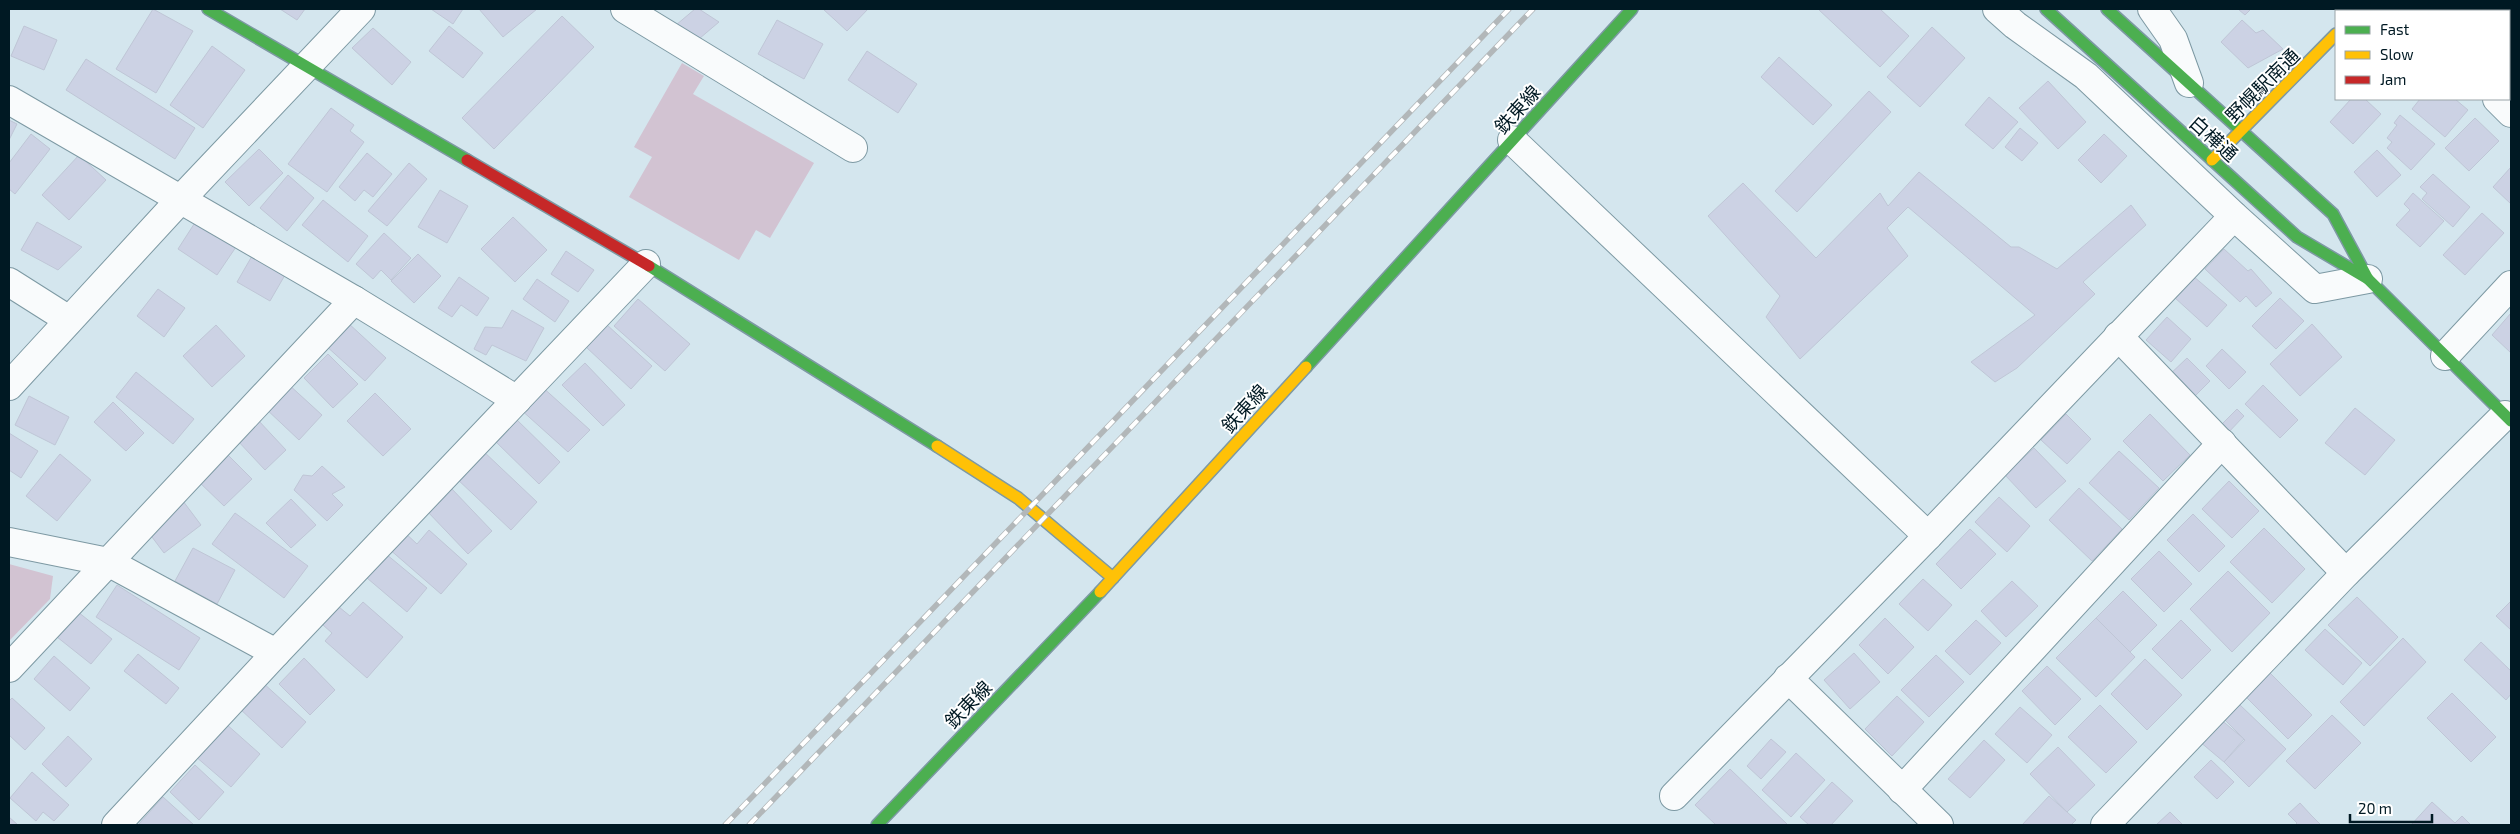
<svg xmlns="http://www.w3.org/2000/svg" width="2520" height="834" font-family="'Exo 2','Noto Sans JP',sans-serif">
	<rect width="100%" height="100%" fill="#d4e6ee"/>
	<g fill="#d2c3d2">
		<path d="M682 63 704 76 693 94 814 163 770 238 756 230 739 260 629 197 652 157 634 147Z"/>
		<path d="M9 564 53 576 50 599 9 641Z"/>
	</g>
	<g fill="#ccd2e4" stroke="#bfc6d6">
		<path d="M153 9 193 31 156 93 116 69Z"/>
		<path d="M280 9H305L297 20Z"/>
		<path d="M431 9H463L453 24Z"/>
		<path d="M479 9H537L503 37Z"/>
		<path d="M695 9H699L719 22 693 44 676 25Z"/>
		<path d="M823 9H868L847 31Z"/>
		<path d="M1818 9H1880L1909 36 1880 67Z"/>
		<path d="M2238 9H2251L2245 15Z"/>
		<path d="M562 16 594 47 494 149 462 118Z"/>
		<path d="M777 20 823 44 804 79 758 54Z"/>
		<path d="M2242 20 2256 33 2263 30 2283 49 2248 68 2221 42Z"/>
		<path d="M24 26 57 40 44 70 11 56Z"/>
		<path d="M449 26 483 53 463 78 429 51Z"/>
		<path d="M1932 27 1965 58 1920 107 1887 77Z"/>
		<path d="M373 28 411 62 392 85 352 48Z"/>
		<path d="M2511 42V72L2509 69V45Z"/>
		<path d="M212 46 245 70 203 128 170 105Z"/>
		<path d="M867 51 917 84 898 113 848 80Z"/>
		<path d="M1779 57 1832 105 1813 125 1761 77Z"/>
		<path d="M86 59 195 128 175 159 66 90Z"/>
		<path d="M2048 81 2086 122 2058 149 2019 108Z"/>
		<path d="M1869 91 1891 112 1797 212 1775 191Z"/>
		<path d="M1989 97 2018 122 1993 149 1965 125Z"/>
		<path d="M2351 99H2365L2381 114 2353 144 2330 122Z"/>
		<path d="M2420 99H2455L2468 110 2445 137 2412 109Z"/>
		<path d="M331 108 354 125 350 131 364 142 327 192 288 164Z"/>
		<path d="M2400 115 2435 144 2411 170 2387 148 2392 142 2387 138 2397 125 2394 123Z"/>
		<path d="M2475 118 2499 141 2469 171 2445 148Z"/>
		<path d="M9 120 17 124 9 140Z"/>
		<path d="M2020 128 2038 143 2022 161 2005 147Z"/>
		<path d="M31 134 50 149 15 194 9 189V163Z"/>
		<path d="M2104 134 2127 156 2101 183 2078 160Z"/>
		<path d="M259 149 283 173 249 206 225 182Z"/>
		<path d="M2377 150 2401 175 2377 197 2354 172Z"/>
		<path d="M367 153 392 174 373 197 364 190 355 201 339 187Z"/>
		<path d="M79 155 106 180 69 220 42 195Z"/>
		<path d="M409 163 427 179 387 226 368 211Z"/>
		<path d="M2511 167V204L2493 187Z"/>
		<path d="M1919 172 2011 247H2019L2057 269 2131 205 2146 225 2083 282 2095 294 2017 368 1995 382 1971 362 2035 315 1908 207 1887 228 1908 256 1800 359 1766 317 1780 296 1708 216 1743 183 1816 258 1880 193 1888 206Z"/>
		<path d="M2433 174 2470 207 2453 227 2422 199 2427 193 2420 187Z"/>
		<path d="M288 175 314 198 287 231 260 208Z"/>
		<path d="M440 190 468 206 447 243 418 227Z"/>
		<path d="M2413 193 2444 221 2420 247 2396 225 2410 210 2404 204Z"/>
		<path d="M323 200 368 236 348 262 302 225Z"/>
		<path d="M2482 213 2504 233 2465 275 2443 255Z"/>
		<path d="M513 217 547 250 515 282 481 249Z"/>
		<path d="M196 221 236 247 217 275 178 249Z"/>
		<path d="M37 222 82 247 58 270 21 250Z"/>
		<path d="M384 233 411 258 391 280 381 270 373 279 356 264Z"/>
		<path d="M2224 249 2248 271 2251 269 2272 293 2256 307 2246 296 2240 302 2205 269Z"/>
		<path d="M566 251 594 270 578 292 551 274Z"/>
		<path d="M418 254 441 276 414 303 391 281Z"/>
		<path d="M252 256 285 275 270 301 237 282Z"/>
		<path d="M2193 276 2227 305 2207 327 2174 297Z"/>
		<path d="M459 277 489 298 477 316 461 305 452 317 438 308Z"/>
		<path d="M537 279 569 301 555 322 523 299Z"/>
		<path d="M158 289 185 308 164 337 137 316Z"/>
		<path d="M2280 298 2304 321 2276 349 2252 326Z"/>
		<path d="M638 299 690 344 665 371 614 326Z"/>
		<path d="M512 310 544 328 526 361 492 345 486 355 474 349 485 327 502 328Z"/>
		<path d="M2511 313V353L2492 335Z"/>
		<path d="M2167 317 2191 339 2171 362 2146 340Z"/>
		<path d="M347 322 386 358 365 381 325 345Z"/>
		<path d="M606 324 652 366 631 389 586 347Z"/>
		<path d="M2312 324 2342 357 2300 396 2270 364Z"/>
		<path d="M216 325 245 356 212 387 183 356Z"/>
		<path d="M2222 349 2246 372 2229 389 2206 366Z"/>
		<path d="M328 354 358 384 333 408 304 378Z"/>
		<path d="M2187 358 2210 381 2190 401 2166 378Z"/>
		<path d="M585 363 625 405 603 426 562 385Z"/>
		<path d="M136 372 194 419 173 444 116 397Z"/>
		<path d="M287 383 322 415 299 440 264 407Z"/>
		<path d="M540 385 590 430 568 452 519 408Z"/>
		<path d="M2263 385 2298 420 2280 438 2245 404Z"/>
		<path d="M375 393 411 429 383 456 347 421Z"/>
		<path d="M29 396 69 417 55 445 15 425Z"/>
		<path d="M113 402 144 433 126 451 94 422Z"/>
		<path d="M2355 408 2395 440 2365 475 2325 443Z"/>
		<path d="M2237 409 2244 416 2226 435 2218 428Z"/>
		<path d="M2066 414 2091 439 2067 464 2041 440Z"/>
		<path d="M2150 414 2190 455 2163 481 2123 441Z"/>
		<path d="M515 418 560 462 539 484 494 440Z"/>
		<path d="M258 420 286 450 265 470 237 440Z"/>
		<path d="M9 433 38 451 21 478 9 470Z"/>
		<path d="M2034 448 2066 481 2036 508 2005 475Z"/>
		<path d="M481 449 537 502 511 530 455 477Z"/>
		<path d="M2119 451 2159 488 2129 520 2089 483Z"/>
		<path d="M225 452 252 479 224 506 197 480Z"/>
		<path d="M60 454 91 480 57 521 26 496Z"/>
		<path d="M322 466 345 487 332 494 343 505 327 521 294 490 303 475 312 476Z"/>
		<path d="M2229 481 2259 511 2232 538 2202 509Z"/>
		<path d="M451 488 492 531 468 554 427 511Z"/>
		<path d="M2079 488 2122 529 2092 561 2049 520Z"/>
		<path d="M1999 497 2030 526 2007 552 1975 522Z"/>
		<path d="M291 499 316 525 291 548 266 523Z"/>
		<path d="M183 501 201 525 164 553 146 529Z"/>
		<path d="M235 513 308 566 284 598 212 544Z"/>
		<path d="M2193 514 2225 546 2199 572 2167 540Z"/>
		<path d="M2264 528 2305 569 2272 603 2230 562Z"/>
		<path d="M1970 529 1996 554 1961 589 1936 564Z"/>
		<path d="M429 530 467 564 441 594 388 548 403 531 417 544Z"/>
		<path d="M193 548 235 570 217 604 175 581Z"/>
		<path d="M2159 551 2192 584 2164 612 2131 579Z"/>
		<path d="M386 554 427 588 407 612 367 578Z"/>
		<path d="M2228 571 2270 613 2232 652 2190 609Z"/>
		<path d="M1923 579 1952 605 1928 631 1899 604Z"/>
		<path d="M2012 581 2038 606 2006 637 1981 611Z"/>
		<path d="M117 585 200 638 179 670 96 617Z"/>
		<path d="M2123 591 2157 625 2130 652 2096 618Z"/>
		<path d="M2357 597 2398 637 2370 666 2328 625Z"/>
		<path d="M2511 601V630L2496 616Z"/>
		<path d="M363 602 403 637 367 678 325 641 332 633 323 625 339 607 350 616Z"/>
		<path d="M78 612 112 639 91 664 57 637Z"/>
		<path d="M1885 618 1914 647 1888 674 1859 645Z"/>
		<path d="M2096 618 2135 657 2096 697 2056 658Z"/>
		<path d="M1976 620 2001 643 1970 675 1945 651Z"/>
		<path d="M2181 620 2211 650 2182 679 2152 649Z"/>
		<path d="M2325 629 2362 663 2343 685 2305 650Z"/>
		<path d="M2403 638 2426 662 2364 726 2340 702Z"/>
		<path d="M2481 642 2511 671V694L2506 700 2464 660Z"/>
		<path d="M1854 653 1880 682 1850 709 1824 680Z"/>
		<path d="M138 654 179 688 166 704 124 671Z"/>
		<path d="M1936 655 1964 682 1929 717 1901 690Z"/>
		<path d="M54 656 90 688 70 711 34 679Z"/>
		<path d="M304 658 335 690 310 715 279 684Z"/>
		<path d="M2145 659 2182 695 2147 730 2111 694Z"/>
		<path d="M2047 666 2081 699 2055 725 2022 691Z"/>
		<path d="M2268 671 2312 715 2288 739 2244 695Z"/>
		<path d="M262 682 306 722 282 748 239 708Z"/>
		<path d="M2452 693 2496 737 2471 762 2427 718Z"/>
		<path d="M1897 696 1924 722 1892 756 1865 729Z"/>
		<path d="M12 698 45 728 25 750 9 735V701Z"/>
		<path d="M2100 705 2137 742 2106 773 2068 737Z"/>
		<path d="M2240 705 2286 749 2249 787 2224 762 2245 740 2225 720Z"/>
		<path d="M2020 707 2052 735 2027 763 1995 734Z"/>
		<path d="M2213 713 2244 739 2224 762 2193 736Z"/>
		<path d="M2332 715 2361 743 2315 789 2286 761Z"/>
		<path d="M225 723 260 754 231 787 195 756Z"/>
		<path d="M68 736 92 759 66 787 42 764Z"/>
		<path d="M1771 739 1786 752 1761 779 1747 766Z"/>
		<path d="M1984 740 2005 760 1970 798 1948 779Z"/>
		<path d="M2058 747 2095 785 2067 812 2030 774Z"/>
		<path d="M1796 753 1825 780 1791 817 1762 790Z"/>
		<path d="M2211 760 2234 782 2217 799 2194 777Z"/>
		<path d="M195 765 224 792 199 820 170 792Z"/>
		<path d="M1730 769 1788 825H1716L1695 805Z"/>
		<path d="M32 772 69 805 54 821 43 812 36 821 10 798Z"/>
		<path d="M1832 782 1853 801 1831 825H1809L1800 817Z"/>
		<path d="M2049 796 2076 820 2071 825H2022Z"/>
		<path d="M163 797 194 825H138Z"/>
		<path d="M2432 802 2455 823 2462 816 2471 825H2411Z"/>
		<path d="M2300 803 2311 815 2321 825H2295L2297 823 2288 814Z"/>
		<path d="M2170 812 2183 825H2156Z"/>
		<path d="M9 817 18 825H9Z"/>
	</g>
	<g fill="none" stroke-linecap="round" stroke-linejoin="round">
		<g stroke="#7d99a3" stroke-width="30">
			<g id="street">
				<path d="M625 9 853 148"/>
				<path d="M1997 9 2015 25 2086 76 2234 216 2315 289 2368 279"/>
				<path d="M2152 9 2173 39 2189 83"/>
				<path d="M2406 9 2408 11"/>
				<path d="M2509 26 2511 23"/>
				<path d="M2497 99 2511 113"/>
				<path d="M9 100 354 300 517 400"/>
				<path d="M1512 140 1928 536"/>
				<path d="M9 282 69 320"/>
				<path d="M2118 336 2346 573"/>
				<path d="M2445 356 2511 285"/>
				<path d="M9 386 180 200 361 9"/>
				<path d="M9 542 108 562 276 653"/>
				<path d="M9 668 354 300"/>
				<path d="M1788 678 1939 825"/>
				<path d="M1902 790 2222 443"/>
				<path d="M1674 796 1928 536 2234 216"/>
				<path d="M116 825 276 653 646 264"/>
				<path d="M2105 825 2346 573 2505 415"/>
			</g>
		</g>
		<g stroke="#7d99a3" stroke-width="14">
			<g id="fast">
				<path d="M208 9 467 160"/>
				<path d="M2046 9 2297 237 2368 279 2511 421"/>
				<path d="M2107 9 2333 214 2368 279"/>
				<path d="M2359 11 2361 9"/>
				<path d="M649 266 937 446"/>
				<path d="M1306 367 1632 9"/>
				<path d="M877 825 1100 592"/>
			</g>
		</g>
		<g stroke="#7d99a3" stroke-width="14">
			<g id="slow">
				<path d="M2212 160 2336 34"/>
				<path d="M937 446 1018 498 1113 578"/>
				<path d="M1100 592 1306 367"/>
			</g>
		</g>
		<g stroke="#7d99a3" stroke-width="14">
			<path id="jam" d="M467 160 649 266"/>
		</g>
		<use href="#street" stroke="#f9fbfc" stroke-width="28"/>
		<use href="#fast" stroke="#4caf50" stroke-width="11"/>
		<use href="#slow" stroke="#ffc107" stroke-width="11"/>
		<use href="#jam" stroke="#c62828" stroke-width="11"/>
		<g stroke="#b2b7b9" stroke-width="5.5">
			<g id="rail">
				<path d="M725 825 1509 9"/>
				<path d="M749 825 1533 9"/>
			</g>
		</g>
		<use href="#rail" stroke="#fff" stroke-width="4" stroke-dasharray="11" stroke-linecap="butt"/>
	</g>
	<g text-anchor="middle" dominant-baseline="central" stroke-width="4" stroke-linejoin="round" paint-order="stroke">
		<g font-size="19" fill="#001923" stroke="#fff">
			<text transform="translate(2262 85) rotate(-45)">野幌駅南通</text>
			<text transform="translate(1517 109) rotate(-48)">鉄東線</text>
			<text transform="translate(2214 138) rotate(42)">白樺通</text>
			<text transform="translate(1244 408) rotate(-48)">鉄東線</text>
			<text transform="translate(968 704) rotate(-46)">鉄東線</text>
		</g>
	</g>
	<rect width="2520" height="834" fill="none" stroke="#001923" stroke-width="20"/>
	<rect x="2335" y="10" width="175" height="90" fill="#ffffff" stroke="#99a3a7"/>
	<rect x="2345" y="26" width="25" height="8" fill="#4caf50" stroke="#99a3a7"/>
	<text x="2380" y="35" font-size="15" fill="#001923">Fast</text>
	<rect x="2345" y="51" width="25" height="8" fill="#ffc107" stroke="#99a3a7"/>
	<text x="2380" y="60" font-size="15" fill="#001923">Slow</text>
	<rect x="2345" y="76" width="25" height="8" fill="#c62828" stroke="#99a3a7"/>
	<text x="2380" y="85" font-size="15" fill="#001923">Jam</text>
	<path d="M2350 814v8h82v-8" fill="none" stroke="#001923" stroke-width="2.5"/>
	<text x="2358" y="814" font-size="15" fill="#001923" stroke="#ffffff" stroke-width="4" paint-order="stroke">20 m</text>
</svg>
